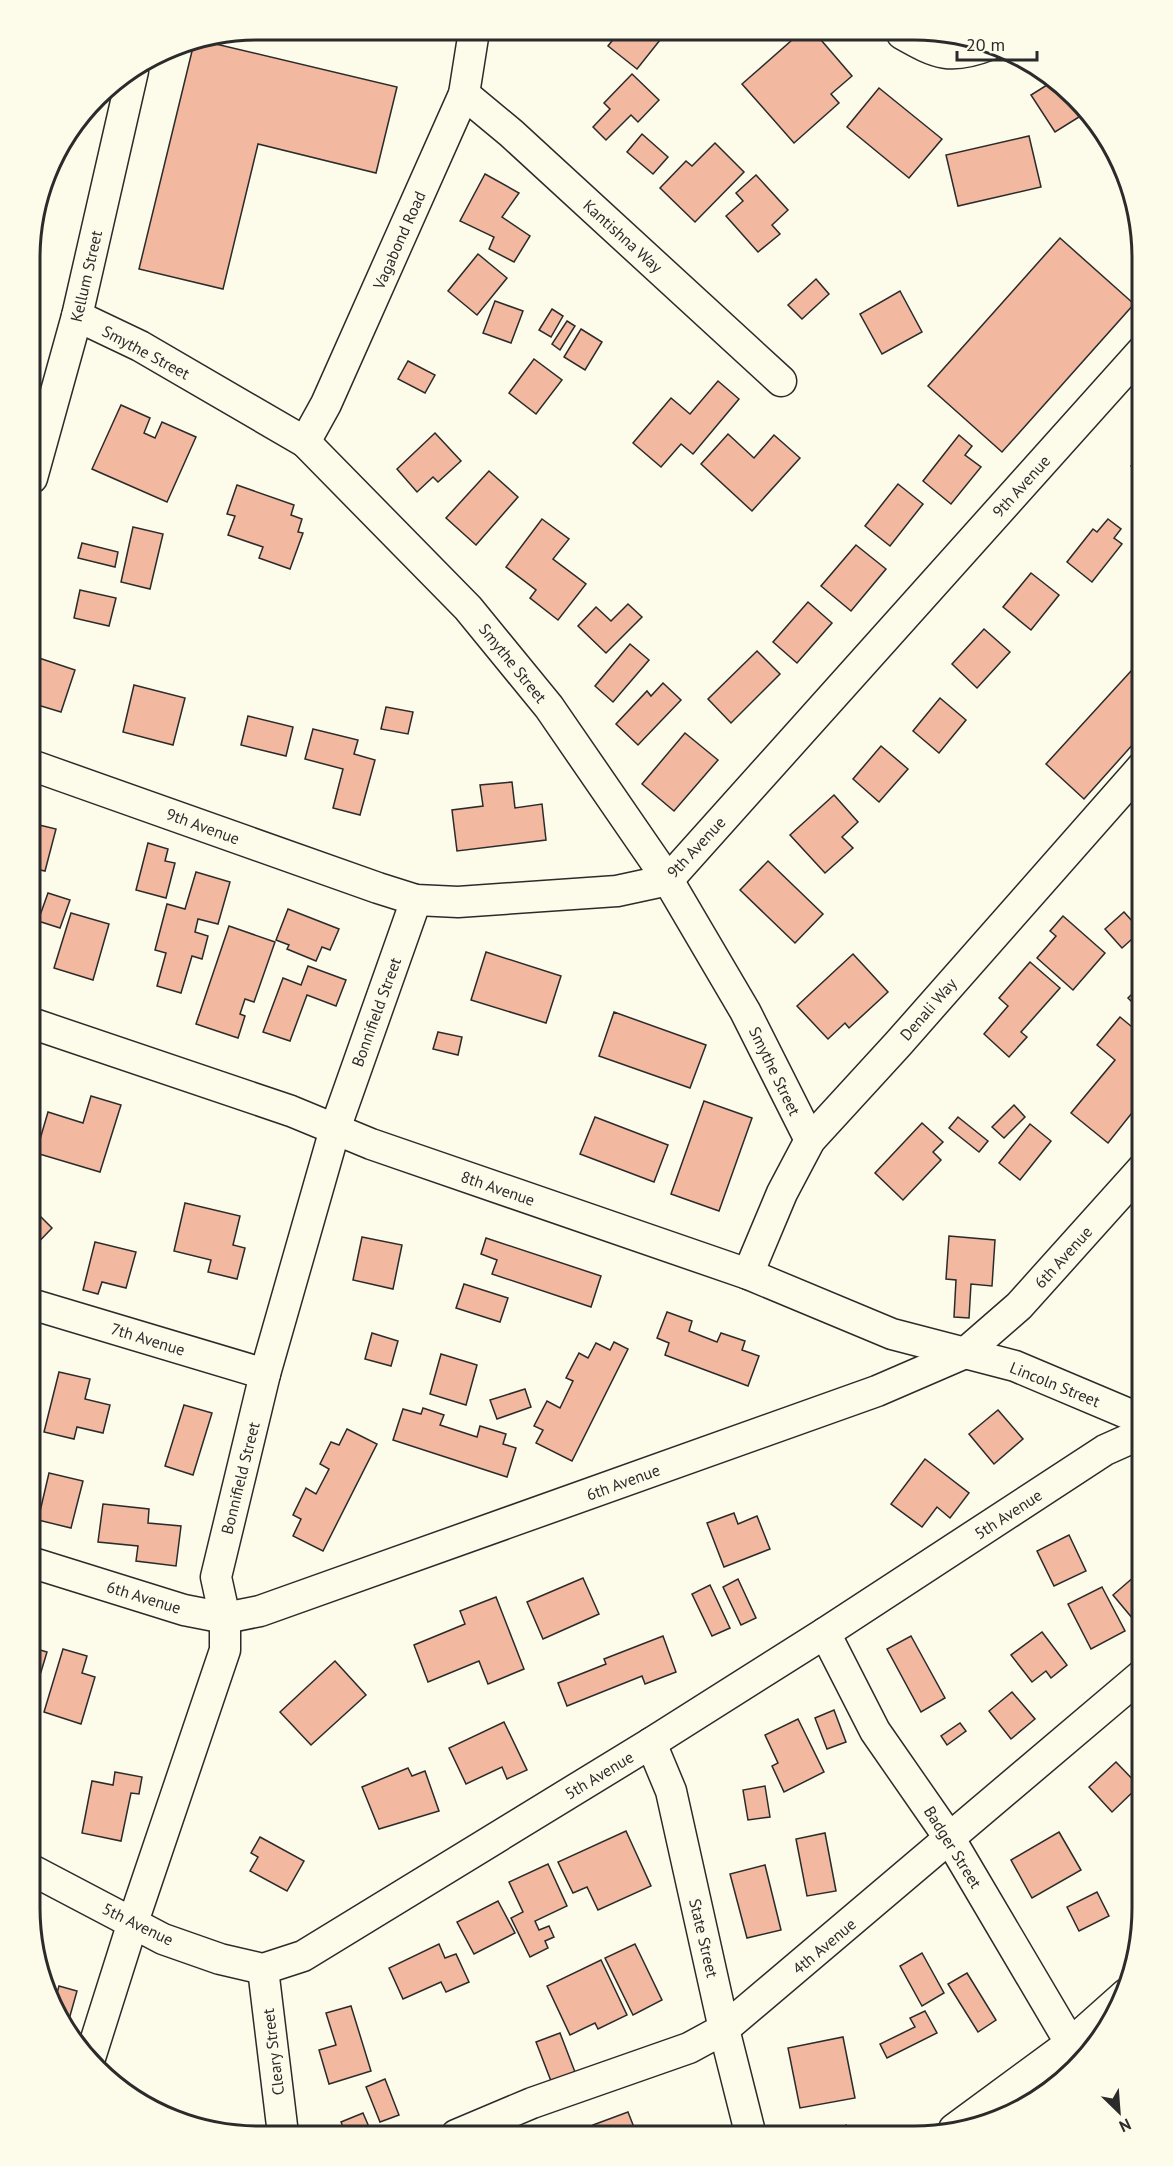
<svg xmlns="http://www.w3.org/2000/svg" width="1173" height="2166" font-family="'PT Sans',sans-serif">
	<rect width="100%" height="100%" fill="#fdfbea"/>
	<g fill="#f2b8a0" stroke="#2b2b2b" stroke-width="1.5">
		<path d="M619 32H661L664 35 637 69 608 46Z"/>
		<path d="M800 33H815L852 76 831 94 839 103 794 143 742 84Z"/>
		<path d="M203 41 397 87 376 173 258 144 223 289 139 269 194 43Z"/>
		<path d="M632 74 659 100 638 122 631 115 606 140 593 127 610 109 604 103Z"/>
		<path d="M1055 80 1065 87 1087 112 1055 132 1031 95Z"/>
		<path d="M879 88 942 139 909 178 847 127Z"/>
		<path d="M642 134 668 157 653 174 627 152Z"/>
		<path d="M1029 136 1041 187 958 206 946 155Z"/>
		<path d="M715 143 744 172 695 222 660 188 686 161 692 166Z"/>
		<path d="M485 174 519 193 502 217 530 236 514 262 489 249 494 237 460 221Z"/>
		<path d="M756 175 788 210 772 225 780 234 758 252 726 216 743 201 736 193Z"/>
		<path d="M1060 238 1134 304 1002 452 928 386Z"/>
		<path d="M478 254 507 278 477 315 448 291Z"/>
		<path d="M816 279 829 294 802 319 788 305Z"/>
		<path d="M900 291 922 332 882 354 860 314Z"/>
		<path d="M495 301 523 311 511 343 483 333Z"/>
		<path d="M552 309 563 316 551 337 539 330Z"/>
		<path d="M567 321 575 326 560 350 552 344Z"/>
		<path d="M581 329 602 342 585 370 564 357Z"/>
		<path d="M534 359 562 380 536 414 509 393Z"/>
		<path d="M408 361 435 375 425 393 398 379Z"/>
		<path d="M718 381 739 399 693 454 681 444 661 467 633 443 671 398 690 414Z"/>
		<path d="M121 405 150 418 144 433 155 438 162 422 196 437 167 502 92 469Z"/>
		<path d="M435 433 461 461 438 482 433 477 417 492 397 469Z"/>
		<path d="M728 434 754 458 774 435 800 458 752 511 701 464Z"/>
		<path d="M959 435 972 446 965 455 981 467 951 504 923 481Z"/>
		<path d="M1143 451V476L1131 466Z"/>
		<path d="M489 471 518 497 476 545 446 518Z"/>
		<path d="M898 484 923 504 890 546 865 526Z"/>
		<path d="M237 485 294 505 291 515 302 519 298 532 303 533 290 569 259 558 263 547 228 535 235 516 227 514Z"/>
		<path d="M542 519 569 539 553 559 586 584 558 620 530 598 536 590 506 567Z"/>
		<path d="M1108 519 1121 529 1114 538 1122 544 1092 582 1067 562 1093 529 1097 532Z"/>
		<path d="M133 527 163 534 150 589 121 582Z"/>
		<path d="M82 543 118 552 115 567 78 558Z"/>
		<path d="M856 545 886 569 851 611 821 586Z"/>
		<path d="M1031 573 1059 595 1031 630 1003 607Z"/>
		<path d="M80 590 116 598 109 626 74 618Z"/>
		<path d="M808 602 832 623 797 663 773 642Z"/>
		<path d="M628 604 642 617 606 653 578 626 596 607 611 621Z"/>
		<path d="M984 629 1010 652 977 688 952 664Z"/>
		<path d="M630 644 649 660 613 702 595 686Z"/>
		<path d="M757 651 780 674 731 723 708 699Z"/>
		<path d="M33 656 75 670 61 712 31 703Z"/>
		<path d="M1131 671 1143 681V733L1084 799 1046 764Z"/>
		<path d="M663 683 681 700 638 745 616 724 647 691 651 696Z"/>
		<path d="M134 685 185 698 173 745 123 732Z"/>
		<path d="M940 698 966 720 939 753 913 731Z"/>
		<path d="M386 707 413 712 408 734 381 729Z"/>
		<path d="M248 716 293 727 286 756 241 745Z"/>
		<path d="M313 729 358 740 354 754 375 760 360 815 333 808 343 769 305 759Z"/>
		<path d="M685 733 718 760 674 811 642 784Z"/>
		<path d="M881 746 908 769 879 802 853 779Z"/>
		<path d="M512 782 515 808 542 804 546 840 457 851 452 810 483 806 480 785Z"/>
		<path d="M834 795 858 822 842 837 853 848 825 873 790 835Z"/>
		<path d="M31 823 56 829 45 871 31 868Z"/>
		<path d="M148 843 168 849 165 861 175 863 166 898 136 890Z"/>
		<path d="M768 861 823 914 795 943 740 890Z"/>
		<path d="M196 872 230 882 218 924 198 919 195 932 208 936 202 959 192 956 181 993 157 986 166 953 155 950 167 904 185 909Z"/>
		<path d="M48 893 70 900 60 928 38 921Z"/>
		<path d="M288 909 339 929 330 950 322 947 316 961 287 949 289 945 276 940Z"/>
		<path d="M1124 912 1141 931 1122 948 1105 929Z"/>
		<path d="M71 913 109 924 93 980 54 968Z"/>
		<path d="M1063 916 1105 953 1073 990 1037 958 1056 936 1050 931Z"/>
		<path d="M229 926 275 942 254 1002 245 999 240 1014 245 1016 238 1038 196 1024Z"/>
		<path d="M486 952 561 976 546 1023 471 1000Z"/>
		<path d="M853 954 888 992 849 1028 845 1023 828 1039 797 1006Z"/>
		<path d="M1030 962 1060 988 1021 1032 1027 1037 1009 1057 984 1034 1008 1006 999 998Z"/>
		<path d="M308 966 346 980 336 1006 307 995 290 1041 263 1032 283 978 301 985Z"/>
		<path d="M1143 983V1013L1128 998Z"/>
		<path d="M614 1012 706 1045 690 1088 599 1056Z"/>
		<path d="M1120 1017 1143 1036V1062L1137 1069 1143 1074V1099L1108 1143 1071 1113 1115 1060 1097 1045Z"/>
		<path d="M438 1032 462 1037 458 1055 433 1049Z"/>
		<path d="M91 1096 121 1105 100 1172 36 1153 48 1112 83 1123Z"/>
		<path d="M704 1101 752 1118 719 1211 671 1194Z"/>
		<path d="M1014 1105 1025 1117 1004 1138 992 1127Z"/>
		<path d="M595 1117 668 1145 654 1182 580 1154Z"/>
		<path d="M958 1117 988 1141 979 1152 949 1128Z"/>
		<path d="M922 1123 943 1142 933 1152 941 1160 903 1200 875 1173Z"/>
		<path d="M1030 1124 1051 1141 1020 1180 999 1163Z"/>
		<path d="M185 1203 240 1216 233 1245 245 1248 237 1279 208 1272 211 1260 174 1251Z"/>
		<path d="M31 1207 52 1228 31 1250Z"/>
		<path d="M949 1236 995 1240 992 1286 971 1284 969 1318 954 1317 956 1280 946 1279Z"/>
		<path d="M362 1237 402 1245 393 1289 353 1280Z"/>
		<path d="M486 1238 601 1276 591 1307 492 1274 497 1260 481 1254Z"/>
		<path d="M95 1242 136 1252 126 1288 102 1282 98 1294 83 1290Z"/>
		<path d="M464 1284 508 1298 500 1322 456 1308Z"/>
		<path d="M667 1312 692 1321 689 1331 717 1342 721 1333 745 1341 742 1350 759 1356 748 1386 665 1355 669 1343 657 1338Z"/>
		<path d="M372 1333 398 1341 391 1366 365 1359Z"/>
		<path d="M614 1342 628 1349 572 1461 536 1443 543 1430 534 1426 547 1401 560 1408 573 1381 566 1378 579 1353 588 1358 596 1343 610 1350Z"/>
		<path d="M441 1354 477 1365 466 1405 430 1394Z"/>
		<path d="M59 1372 90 1379 85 1399 110 1405 103 1433 77 1427 74 1439 44 1432Z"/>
		<path d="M525 1389 531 1407 497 1419 490 1400Z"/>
		<path d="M184 1405 212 1413 193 1475 165 1466Z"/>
		<path d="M423 1408 444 1415 440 1425 477 1437 480 1426 506 1434 503 1444 516 1448 507 1477 393 1440 403 1409 421 1414Z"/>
		<path d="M998 1410 1023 1439 994 1464 969 1434Z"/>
		<path d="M347 1429 377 1444 323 1551 293 1536 301 1519 293 1515 306 1488 316 1494 329 1469 320 1464 331 1442 339 1445Z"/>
		<path d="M925 1459 969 1493 950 1518 937 1507 922 1527 891 1504Z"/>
		<path d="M49 1473 83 1481 71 1528 38 1520Z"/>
		<path d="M103 1504 149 1509 148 1523 181 1526 176 1566 136 1561 138 1546 98 1542Z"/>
		<path d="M734 1513 738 1524 757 1516 770 1549 724 1567 707 1523Z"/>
		<path d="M1069 1535 1086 1571 1054 1586 1037 1551Z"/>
		<path d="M1135 1576 1143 1585V1622L1138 1625 1113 1595Z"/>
		<path d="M583 1578 599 1614 543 1639 527 1602Z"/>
		<path d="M738 1579 756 1618 741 1625 723 1587Z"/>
		<path d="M710 1585 730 1628 712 1636 692 1594Z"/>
		<path d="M1102 1587 1125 1631 1091 1649 1068 1604Z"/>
		<path d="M496 1597 524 1669 488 1684 479 1661 428 1682 414 1645 465 1624 460 1611Z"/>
		<path d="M1042 1632 1067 1665 1051 1678 1046 1671 1032 1682 1011 1655Z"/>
		<path d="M663 1636 676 1672 645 1684 642 1676 567 1706 558 1683 606 1664 604 1659Z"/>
		<path d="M911 1636 945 1698 921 1712 887 1649Z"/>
		<path d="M30 1647 47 1652 37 1685 30 1683Z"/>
		<path d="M63 1649 87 1656 82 1673 95 1677 81 1724 44 1712Z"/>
		<path d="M335 1661 366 1695 311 1745 280 1712Z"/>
		<path d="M1012 1692 1035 1719 1011 1739 989 1711Z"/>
		<path d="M834 1710 846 1742 827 1749 815 1718Z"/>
		<path d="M798 1719 824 1772 784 1792 772 1766 778 1763 765 1735Z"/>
		<path d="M504 1722 527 1770 507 1779 502 1767 466 1784 449 1748Z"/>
		<path d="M960 1723 966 1731 947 1745 941 1736Z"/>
		<path d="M1116 1762 1139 1786 1112 1812 1089 1787Z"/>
		<path d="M408 1768 412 1776 425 1771 439 1811 379 1829 362 1787Z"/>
		<path d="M115 1772 142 1777 139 1794 131 1793 121 1841 82 1833 92 1781 113 1785Z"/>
		<path d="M765 1786 770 1817 748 1820 743 1790Z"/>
		<path d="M626 1831 651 1886 598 1910 587 1887 573 1893 558 1862Z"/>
		<path d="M1059 1832 1081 1870 1032 1898 1011 1860Z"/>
		<path d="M825 1833 836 1891 807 1896 796 1839Z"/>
		<path d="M260 1837 304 1861 287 1891 250 1871 258 1857 251 1853Z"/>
		<path d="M548 1864 567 1906 535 1921 539 1930 549 1926 554 1937 545 1941 548 1948 530 1957 511 1918 523 1912 509 1882Z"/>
		<path d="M765 1865 781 1930 747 1938 730 1874Z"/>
		<path d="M1097 1892 1109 1916 1079 1931 1067 1907Z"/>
		<path d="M498 1901 515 1933 474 1954 457 1922Z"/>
		<path d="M439 1944 445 1958 456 1954 469 1982 446 1992 441 1982 403 1999 389 1968Z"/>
		<path d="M635 1944 662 2000 633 2015 605 1958Z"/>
		<path d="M922 1953 944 1993 922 2006 900 1966Z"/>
		<path d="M601 1960 627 2015 598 2029 595 2023 570 2035 547 1986Z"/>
		<path d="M967 1973 996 2020 978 2032 948 1984Z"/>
		<path d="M59 1986 77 1991 66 2030 54 2004Z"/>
		<path d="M351 2006 371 2071 329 2084 319 2050 336 2045 326 2013Z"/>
		<path d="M925 2011 937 2033 887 2058 880 2044 915 2027 910 2018Z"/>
		<path d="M560 2033 575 2072 551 2081 536 2042Z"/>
		<path d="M843 2037 855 2098 800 2108 788 2048Z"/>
		<path d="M385 2079 399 2115 380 2122 366 2087Z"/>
		<path d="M628 2112 637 2135H597L593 2125Z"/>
		<path d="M363 2113 372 2134H346L341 2122Z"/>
		<path d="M846 2125 854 2136H832Z"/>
	</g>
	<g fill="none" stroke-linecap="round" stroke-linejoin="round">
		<g stroke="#2b2b2b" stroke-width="33">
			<g id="minor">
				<path d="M902 34C937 54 951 60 989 45"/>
				<path d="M464 94 511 133 781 381"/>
				<path d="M77 316 140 346 305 442 468 608 549 707 668 880 745 1011 810 1140"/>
				<path d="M305 442 326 404 464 94 474 31"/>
				<path d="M32 478 77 316 133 71"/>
				<path d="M31 765 378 888 416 900 458 902 617 891 668 880 1143 350"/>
				<path d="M31 1023 291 1111 371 1144 748 1274 892 1334 1015 1366 1143 1420"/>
				<path d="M748 1274 782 1193 810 1140 898 1044 1143 766"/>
				<path d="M31 1304 265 1374"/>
				<path d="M30 1562 184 1610 225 1618 260 1611 877 1391 965 1353 1019 1306 1143 1168"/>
				<path d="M825 1633 875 1731 950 1839 1081 2061"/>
				<path d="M651 1743 671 1791 724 2029 751 2136"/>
				<path d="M30 1869 163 1939 220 1959 263 1969 303 1956 651 1743 825 1633 1105 1450 1143 1433"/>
				<path d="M263 1969 283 2134"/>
				<path d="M90 2058 133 1922 225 1650V1618L216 1577 265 1374 335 1129 416 900"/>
				<path d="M954 2129 1071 2043 1126 1994"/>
				<path d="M456 2135 532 2103 689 2048 724 2029 1143 1674"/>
			</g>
		</g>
		<use href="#minor" stroke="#fdfbea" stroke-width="30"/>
	</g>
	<g text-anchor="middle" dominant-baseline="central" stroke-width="4.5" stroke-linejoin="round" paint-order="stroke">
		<g font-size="16" fill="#2b2b2b" stroke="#fdfbea">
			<text transform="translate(623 236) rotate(42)">Kantishna Way</text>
			<text transform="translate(399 240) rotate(-66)">Vagabond Road</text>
			<text transform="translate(86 276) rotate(-77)">Kellum Street</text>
			<text transform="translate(146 352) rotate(28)">Smythe Street</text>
			<text transform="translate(1021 486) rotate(-48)">9th Avenue</text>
			<text transform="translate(513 663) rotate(51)">Smythe Street</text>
			<text transform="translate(203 826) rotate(20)">9th Avenue</text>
			<text transform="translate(696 847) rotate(-47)">9th Avenue</text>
			<text transform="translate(928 1009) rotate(-49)">Denali Way</text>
			<text transform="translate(376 1012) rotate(-70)">Bonnifield Street</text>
			<text transform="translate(775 1071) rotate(64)">Smythe Street</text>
			<text transform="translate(498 1188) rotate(19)">8th Avenue</text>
			<text transform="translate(1063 1257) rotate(-48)">6th Avenue</text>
			<text transform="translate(148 1339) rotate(17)">7th Avenue</text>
			<text transform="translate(1055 1384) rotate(22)">Lincoln Street</text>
			<text transform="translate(240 1478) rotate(-76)">Bonnifield Street</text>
			<text transform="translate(623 1482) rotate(-20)">6th Avenue</text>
			<text transform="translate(1008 1514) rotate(-33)">5th Avenue</text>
			<text transform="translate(144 1597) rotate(17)">6th Avenue</text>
			<text transform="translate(599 1775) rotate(-31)">5th Avenue</text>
			<text transform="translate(953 1847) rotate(58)">Badger Street</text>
			<text transform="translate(138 1924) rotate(26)">5th Avenue</text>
			<text transform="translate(704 1938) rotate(77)">State Street</text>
			<text transform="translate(824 1946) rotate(-40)">4th Avenue</text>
			<text transform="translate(273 2052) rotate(-97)">Cleary Street</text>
		</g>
	</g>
	<path d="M0 0H1173V2166H0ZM258 40H914A218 218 0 0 1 1132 258V1908A218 218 0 0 1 914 2126H258A218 218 0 0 1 40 1908V258A218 218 0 0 1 258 40Z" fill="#fdfbea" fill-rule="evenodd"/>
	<path fill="none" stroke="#2b2b2b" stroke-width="3" d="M258 40H914A218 218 0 0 1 1132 258V1908A218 218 0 0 1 914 2126H258A218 218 0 0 1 40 1908V258A218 218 0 0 1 258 40Z"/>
	<g transform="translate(1119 2112) rotate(155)" stroke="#fdfbea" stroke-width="4.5" paint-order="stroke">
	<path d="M0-4.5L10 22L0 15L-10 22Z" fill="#2b2b2b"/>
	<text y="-9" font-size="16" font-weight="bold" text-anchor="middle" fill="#2b2b2b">N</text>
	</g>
	<path d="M957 51v9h80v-9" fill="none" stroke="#2b2b2b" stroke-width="3"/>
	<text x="966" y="51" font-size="18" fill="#2b2b2b" stroke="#fdfbea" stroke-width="4.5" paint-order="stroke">20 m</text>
</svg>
